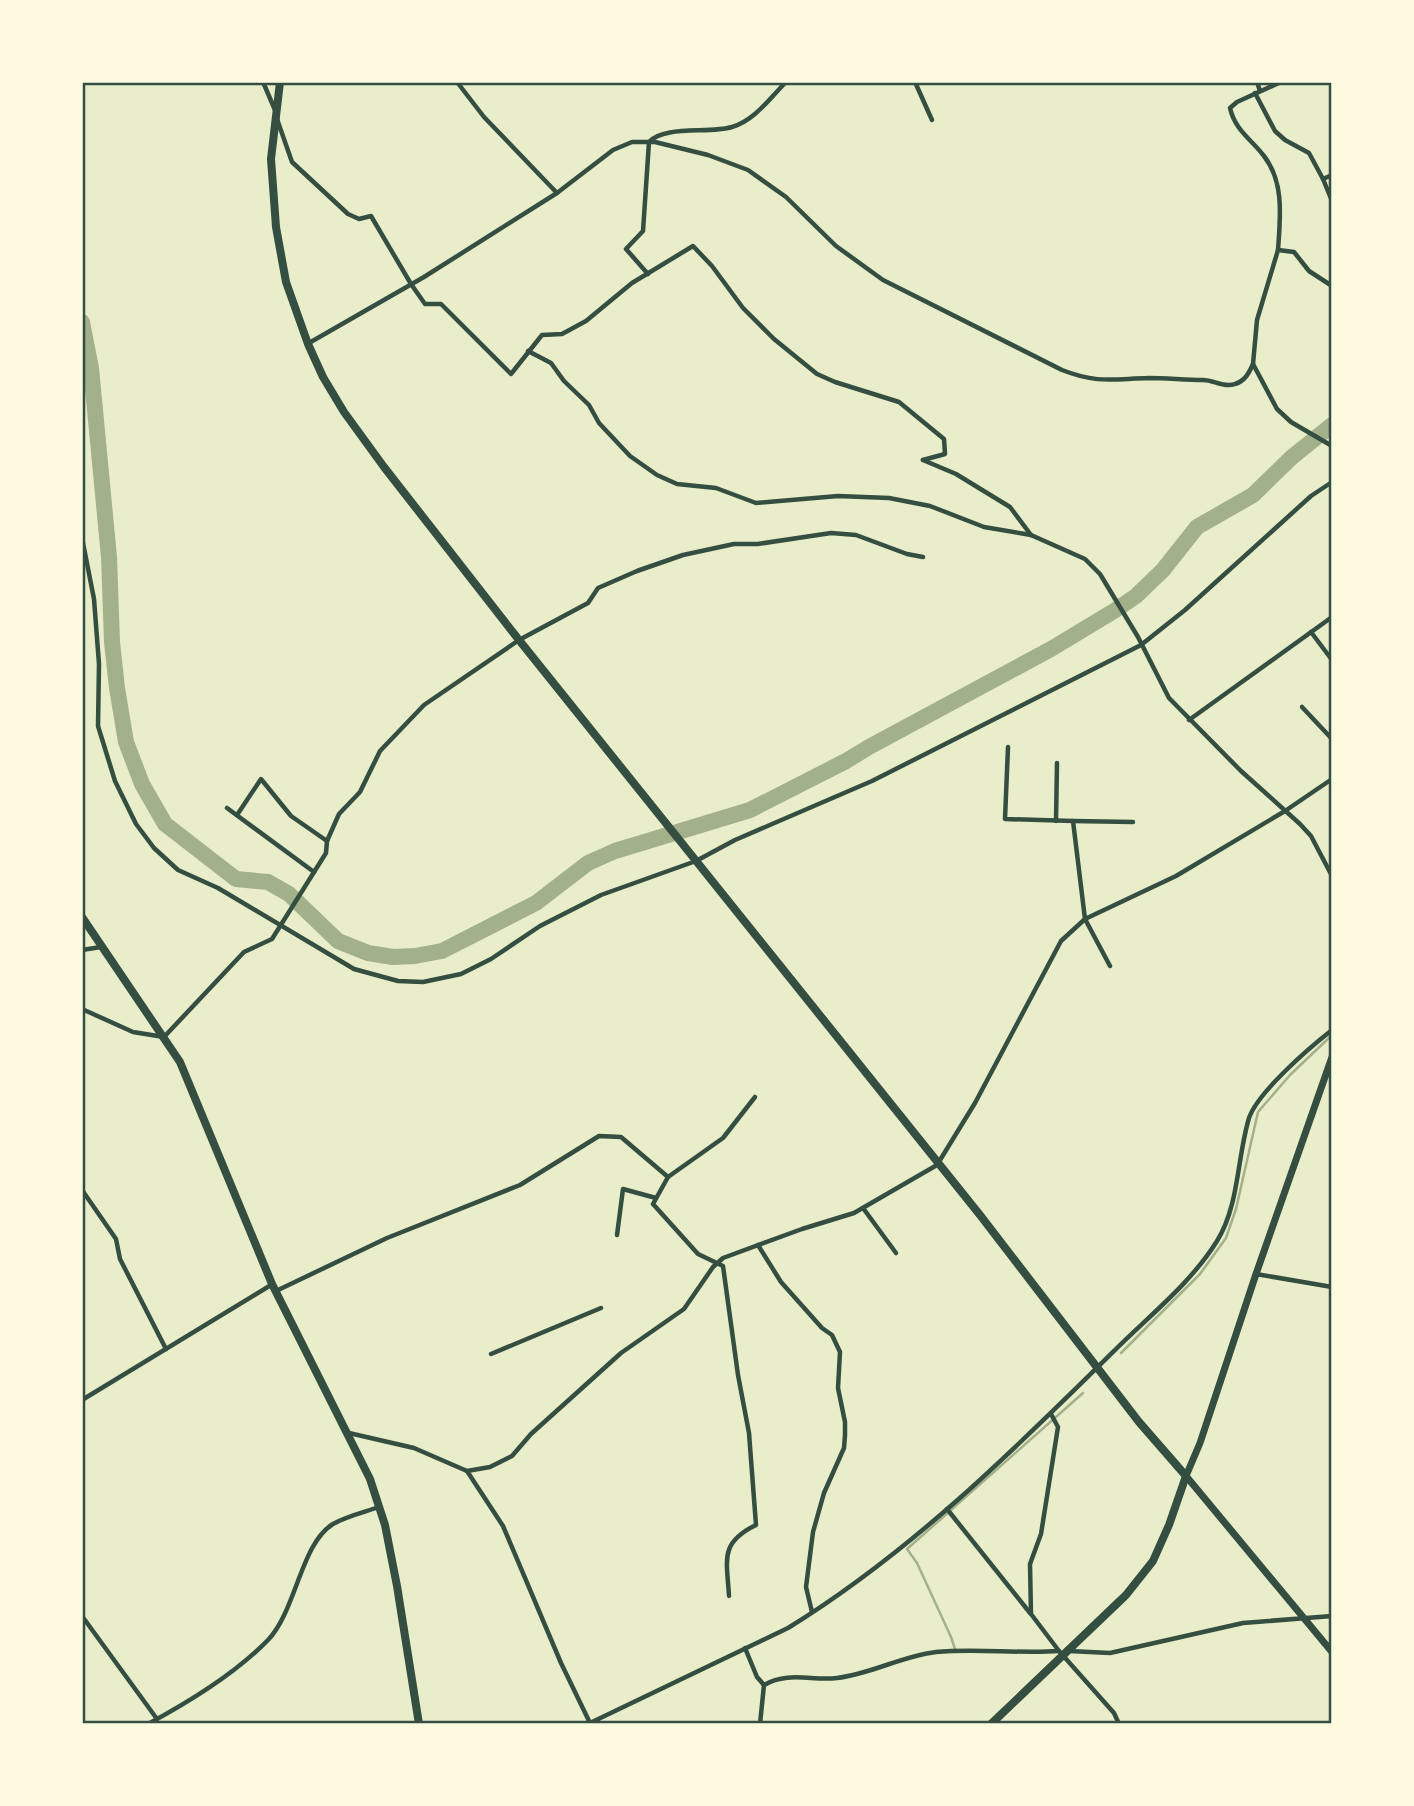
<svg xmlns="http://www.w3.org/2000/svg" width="1414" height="1806" font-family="Montserrat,sans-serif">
	<rect width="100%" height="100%" fill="#e9edc9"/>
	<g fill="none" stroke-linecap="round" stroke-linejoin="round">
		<g stroke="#a3b18a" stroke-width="2.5">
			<path d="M1121 1353 1200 1274 1226 1238 1236 1209 1258 1112 1290 1075 1332 1035"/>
			<path d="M955 1649 951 1637 917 1563 907 1549 1083 1393"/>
		</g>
		<path stroke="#a3b18a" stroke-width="16" d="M82 322 91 368 109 557 112 642 117 688 126 742 142 784 165 824 236 879 268 882 289 894 338 941 368 953 393 957 415 956 442 951 536 903 588 863 615 851 750 810 846 761 869 747 1051 649 1114 611 1136 596 1163 570 1197 527 1253 495 1292 457 1332 425"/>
		<g stroke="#344e41" stroke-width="4.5">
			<path d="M263 82 275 110"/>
			<path d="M457 82 484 117 557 193"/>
			<path d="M915 82 932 120"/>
			<path d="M1257 82 1260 91"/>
			<path d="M1255 93 1275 131 1285 140 1309 153 1323 179 1332 201"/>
			<path d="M277 119 292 162 348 214 359 219 371 216 411 284 425 304H441L511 374 542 335 562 334 586 321 632 283 693 246 712 266 743 308 774 339 817 374 835 382 899 402 944 439 945 454 923 460"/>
			<path d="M1323 179 1332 175"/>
			<path d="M1278 250C1280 219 1285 183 1264 156 1251 139 1235 130 1230 108L1237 102 1281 82"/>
			<path d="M648 274 626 249 643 231 649 142C664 125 709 134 732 127 755 120 770 98 786 82"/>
			<path d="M1332 286 1309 271 1294 252 1278 250 1257 320 1253 364 1277 409 1291 422 1332 446"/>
			<path d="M309 343 424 277 557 193 613 150 632 142H655L708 155 748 170 786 197 836 246 883 280 1062 370C1098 384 1112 379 1149 378 1167 378 1185 380 1203 380 1214 380 1224 388 1235 384 1245 381 1249 373 1253 364"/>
			<path d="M528 351 551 363 564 381 589 405 599 423 630 456 657 475 677 484 716 488 756 503 838 496 889 498 930 506 984 527 1031 535 1085 559 1100 574 1138 637 1169 698 1241 771 1300 824 1311 836 1332 876"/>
			<path d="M923 460 956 474 1010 507 1031 535"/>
			<path d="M82 538 94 599 99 664 98 726 115 781 136 824 154 848 178 870 218 888 354 969 398 981 423 982 461 974 491 959 540 926 601 895 696 861 735 840 872 781 1141 645 1185 610 1311 496 1332 482"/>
			<path d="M1311 632 1332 660"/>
			<path d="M1302 707 1332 739"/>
			<path d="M1189 720 1332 617"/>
			<path d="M1008 747 1005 819 1073 821 1085 919 1110 966"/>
			<path d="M227 808 314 872"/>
			<path d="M237 815 261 779 291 816 327 841"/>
			<path d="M1056 821 1057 763"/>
			<path d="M1073 821 1133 822"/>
			<path d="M82 950 101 947"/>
			<path d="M82 1009 133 1032 164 1037 244 952 272 939 326 853 327 841 339 814 360 792 380 751 424 705 519 640 588 603 598 588 637 571 683 555 734 544H758L831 533 856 535 907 554 923 557"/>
			<path d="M668 1177 723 1138 755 1097"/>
			<path d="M82 1190 116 1239 120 1259 166 1349"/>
			<path d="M863 1208 896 1253"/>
			<path d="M617 1235 623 1189 656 1198"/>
			<path d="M758 1245 781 1282 822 1328 832 1335 840 1352 838 1388 845 1422V1435L844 1448 824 1493 813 1532 806 1587 812 1612"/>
			<path d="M1256 1274 1332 1287"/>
			<path d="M276 1291 387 1238 520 1185 599 1136 621 1137 668 1177 653 1204 698 1254 723 1266 738 1375 749 1433 756 1525C719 1543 727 1560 729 1596"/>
			<path d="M491 1354 601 1308"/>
			<path d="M82 1400 271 1285"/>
			<path d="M1051 1414 1058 1427 1041 1534 1030 1564 1031 1614 1059 1651 1114 1713 1119 1724"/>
			<path d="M349 1433 414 1448 467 1471 503 1526 561 1663 590 1723"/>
			<path d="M467 1471 490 1467 512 1456 531 1434 621 1353 684 1309 713 1267 723 1258 802 1229 854 1213 937 1165 975 1103 1061 941 1085 919 1176 876 1285 811 1332 779"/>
			<path d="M947 1509 1030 1613"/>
			<path d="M82 1616 157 1719"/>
			<path d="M745 1648 757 1677 764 1685"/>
			<path d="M1069 1651 1110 1653 1243 1623 1332 1616"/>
			<path d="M764 1685C788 1671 812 1681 837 1678 871 1674 902 1656 936 1652 977 1648 1018 1654 1059 1651"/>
			<path d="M590 1723 788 1628C910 1553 1014 1450 1115 1350 1149 1316 1191 1283 1217 1241 1239 1206 1237 1158 1249 1118 1258 1092 1309 1048 1332 1030"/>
			<path d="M148 1724C189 1702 236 1673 268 1640 296 1611 301 1543 333 1524 347 1516 365 1512 379 1507"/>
			<path d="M760 1724 764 1685"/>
		</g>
		<path stroke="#344e41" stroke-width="7" d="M1332 1057 1256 1274 1200 1443 1186 1476 1332 1652"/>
		<path stroke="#344e41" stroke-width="8" d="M82 917 180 1062 272 1284 370 1479 385 1525 397 1586 419 1724"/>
		<path stroke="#344e41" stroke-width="8" d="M280 82 271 159 276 227 286 282 308 344 323 377 344 412 384 467 519 640 980 1215 1139 1422 1186 1476 1169 1525 1153 1561 1126 1595 991 1724"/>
	</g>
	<rect width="1414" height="1806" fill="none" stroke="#fefae0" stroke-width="168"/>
	<rect x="84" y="84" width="1246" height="1638" fill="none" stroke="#344e41" stroke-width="2.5"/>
</svg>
